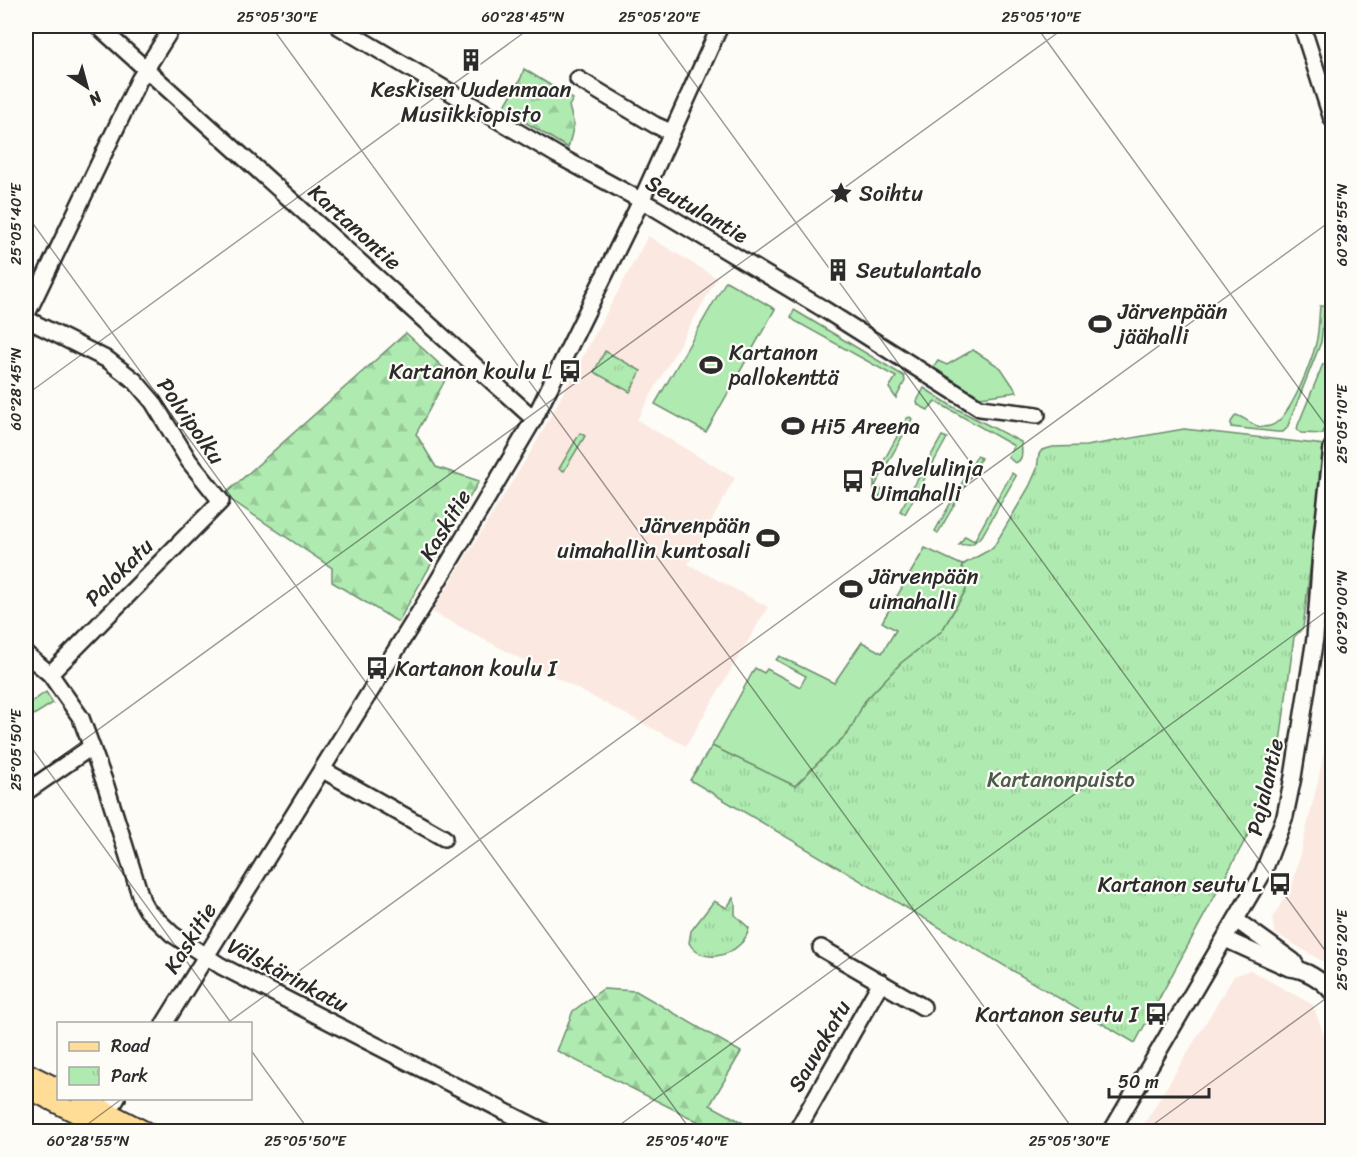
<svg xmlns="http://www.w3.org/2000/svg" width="1358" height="1157" font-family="Sriracha,sans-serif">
	<defs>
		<pattern id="forest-firs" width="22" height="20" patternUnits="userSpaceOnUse" patternTransform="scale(1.5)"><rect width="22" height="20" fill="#afebb0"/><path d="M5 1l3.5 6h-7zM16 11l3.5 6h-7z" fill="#97ca98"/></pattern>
		<pattern id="park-tufts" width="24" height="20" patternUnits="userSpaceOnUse" patternTransform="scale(1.5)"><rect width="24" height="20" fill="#afebb0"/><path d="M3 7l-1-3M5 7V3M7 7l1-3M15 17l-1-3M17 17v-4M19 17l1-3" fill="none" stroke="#97ca98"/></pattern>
	</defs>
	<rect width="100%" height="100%" fill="#fdfcf7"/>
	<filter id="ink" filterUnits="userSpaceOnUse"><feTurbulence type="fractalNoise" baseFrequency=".0167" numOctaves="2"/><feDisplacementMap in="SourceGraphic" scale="12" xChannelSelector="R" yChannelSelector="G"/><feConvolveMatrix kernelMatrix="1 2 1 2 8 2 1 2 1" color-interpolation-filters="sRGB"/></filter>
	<g filter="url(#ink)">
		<g fill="#fbe9e1">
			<path d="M648 236 717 278 637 420 735 478 688 564 768 607 686 746 432 612 536 443Z"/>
			<path d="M1332 708V967L1275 933 1272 919 1293 883 1319 777Z"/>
			<path d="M1250 970 1313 1005 1332 1057V1131H1140L1234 976Z"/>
		</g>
		<g fill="#afebb0" stroke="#6d8b6e" stroke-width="1.5">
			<path d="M726 281 775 309 706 432 655 404Z"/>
			<path d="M1320 306H1325L1321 342 1287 428 1283 432H1277L1231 427V422L1236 415C1249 419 1254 430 1270 426 1290 421 1314 357 1317 338 1319 327 1319 316 1320 306Z"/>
			<path d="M794 310 904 376 905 381 896 398 889 388 896 377 795 321 791 317Z"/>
			<path d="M973 350 1001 368 1017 392 980 397 932 369 938 361 947 365Z"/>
			<path d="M1323 364H1327L1330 393 1323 434 1301 433 1297 430 1298 425Z"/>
			<path d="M924 388 953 407 1021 442C1022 451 1024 460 1015 463L1008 457 1014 446 935 401 928 410 918 405 917 401Z"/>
			<path d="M910 417 912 419 875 486 884 491 879 497 874 490V479L907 418Z"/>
			<path d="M580 433 585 436 564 471 559 469Z"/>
			<path d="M942 436 947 438 905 514 900 511Z"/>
			<path d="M977 456 981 458 938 533 935 531Z"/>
			<path d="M1012 473 1016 476 982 536 972 544 959 545 965 536 974 541Z"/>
			<path d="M925 548 962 565 966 590 942 631 901 663 865 701 849 732 795 786 712 746 755 668 764 673 767 669 800 687 806 676 776 660 779 656 834 683 862 642 882 653 896 630 882 622Z"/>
			<path d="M46 692 53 703 26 720V706Z"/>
		</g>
		<g fill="url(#forest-firs)" stroke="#6d8b6e" stroke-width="1.5">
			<path d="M524 69 573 99 569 106 574 125 568 148 503 109 521 78Z"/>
			<path d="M406 333 449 373 416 434 436 467 479 481 398 622 332 582V568L224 495Z"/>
			<path d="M603 989 636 991 741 1052 710 1105 758 1131H717L557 1051 573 1011Z"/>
		</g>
		<g fill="url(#park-tufts)" stroke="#6d8b6e" stroke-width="1.5">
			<path d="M605 351 641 371 630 392 594 372Z"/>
			<path d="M1184 429 1325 445 1303 628 1294 637 1277 765 1256 820 1135 1043 690 780 712 746 795 786 849 732 865 701 901 663 942 631 966 590 962 565 993 548 1029 487 1037 469 1039 454 1042 450 1053 447 1086 446Z"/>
			<path d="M733 898 735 903V915L749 928C744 954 703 968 689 943L691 931 714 901 727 908Z"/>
		</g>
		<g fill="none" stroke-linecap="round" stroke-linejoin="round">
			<g stroke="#2b2b2b" stroke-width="20">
				<g id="minor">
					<path d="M98 26 534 419"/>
					<path d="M338 26 557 155 655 208 822 308 980 408 1037 415"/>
					<path d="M1302 26 1332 119"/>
					<path d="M578 79 655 125 671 132"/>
					<path d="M26 316 139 80 173 26"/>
					<path d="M26 319 108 360 135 381 153 402 189 461 221 501 50 674"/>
					<path d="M1317 611 1332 614"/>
					<path d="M26 654 50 674 81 718 106 786 142 901 147 910 172 934 221 966 545 1132"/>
					<path d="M323 770 444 838"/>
					<path d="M26 792 91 747"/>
					<path d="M1236 920 1293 961 1298 969"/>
					<path d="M1225 939 1289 968C1305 969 1322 980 1332 992"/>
					<path d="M821 948 923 1007"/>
					<path d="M164 1024 422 608 534 419 641 201 720 26"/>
					<path d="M103 1121 117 1098"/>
					<path d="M796 1132 881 982"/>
					<path d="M1111 1132 1263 873 1285 816 1293 777 1315 638 1322 538 1332 447"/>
				</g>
			</g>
			<g stroke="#2b2b2b" stroke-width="22">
				<g id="major">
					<path d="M26 1072 58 1088"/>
					<path d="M26 1088 113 1132"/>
					<path d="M81 1098 147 1132"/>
				</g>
			</g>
			<use href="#minor" stroke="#fdfcf7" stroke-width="15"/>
			<use href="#major" stroke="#ffdd96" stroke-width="18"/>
		</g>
	</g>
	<path fill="none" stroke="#2b2b2b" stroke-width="1.5" stroke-opacity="0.45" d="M271 26 1075 1132M653 26 1332 960M1036 26 1332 434M26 214 692 1132M26 395 533 26M26 740 232 1024M26 782 1067 26M226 1024 1332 220M250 1049 310 1132M77 1132 123 1098M610 1132 1332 607M1143 1132 1332 994"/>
	<defs>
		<g id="building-bare" transform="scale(1.8)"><path d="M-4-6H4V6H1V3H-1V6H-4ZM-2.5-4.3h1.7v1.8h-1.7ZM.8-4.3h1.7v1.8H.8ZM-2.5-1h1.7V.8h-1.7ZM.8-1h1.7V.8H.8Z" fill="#2b2b2b" stroke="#fdfcf7" stroke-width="2.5" paint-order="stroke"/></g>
		<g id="sight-bare" transform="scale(1.8)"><path d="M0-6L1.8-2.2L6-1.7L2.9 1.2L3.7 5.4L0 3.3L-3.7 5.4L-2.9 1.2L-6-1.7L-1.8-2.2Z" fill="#2b2b2b" stroke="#fdfcf7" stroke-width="2.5" paint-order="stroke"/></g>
		<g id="stadium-bare" transform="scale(1.8)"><path d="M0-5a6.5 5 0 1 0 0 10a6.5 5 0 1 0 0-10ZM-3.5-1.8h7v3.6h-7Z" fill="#2b2b2b" stroke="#fdfcf7" stroke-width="2.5" paint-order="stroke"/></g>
		<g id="bus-bare" transform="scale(1.8)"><path d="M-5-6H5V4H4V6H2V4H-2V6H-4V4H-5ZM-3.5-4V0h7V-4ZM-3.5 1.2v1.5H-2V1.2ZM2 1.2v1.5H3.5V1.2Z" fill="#2b2b2b" stroke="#fdfcf7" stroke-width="2.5" paint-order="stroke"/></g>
	</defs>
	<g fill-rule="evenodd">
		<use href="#building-bare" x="471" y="60"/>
		<use href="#sight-bare" x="841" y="193"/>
		<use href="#building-bare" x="838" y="270"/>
		<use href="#stadium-bare" x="1100" y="324"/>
		<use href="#stadium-bare" x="711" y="365"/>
		<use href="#bus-bare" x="570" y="371"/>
		<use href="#stadium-bare" x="793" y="426"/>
		<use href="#bus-bare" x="853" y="481"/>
		<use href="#stadium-bare" x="768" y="538"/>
		<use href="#stadium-bare" x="851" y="589"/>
		<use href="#bus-bare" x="377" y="668"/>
		<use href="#bus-bare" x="1280" y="884"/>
		<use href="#bus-bare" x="1156" y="1014"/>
	</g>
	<g text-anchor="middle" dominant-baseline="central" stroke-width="4.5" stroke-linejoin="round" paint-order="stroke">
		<g font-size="22" fill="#2b2b2b" stroke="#fdfcf7" text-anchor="start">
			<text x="471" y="89" text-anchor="middle">Keskisen Uudenmaan<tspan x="471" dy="25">Musiikkiopisto</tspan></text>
			<text x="859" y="193">Soihtu</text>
			<text x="856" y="270">Seutulantalo</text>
			<text x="1118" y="311">Järvenpään<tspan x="1118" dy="25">jäähalli</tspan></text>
			<text x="729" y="352">Kartanon<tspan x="729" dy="25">pallokenttä</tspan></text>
			<text x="552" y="371" text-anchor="end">Kartanon koulu L</text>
			<text x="811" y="426">Hi5 Areena</text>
			<text x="871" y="468">Palvelulinja<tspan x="871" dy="25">Uimahalli</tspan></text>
			<text x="750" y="525" text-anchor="end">Järvenpään<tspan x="750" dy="25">uimahallin kuntosali</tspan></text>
			<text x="869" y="576">Järvenpään<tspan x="869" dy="25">uimahalli</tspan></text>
			<text x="395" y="668">Kartanon koulu I</text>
			<text x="1262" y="884" text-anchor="end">Kartanon seutu L</text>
			<text x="1138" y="1014" text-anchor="end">Kartanon seutu I</text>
		</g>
		<g font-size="22" fill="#2b2b2b" stroke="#fdfcf7">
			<text transform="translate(697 209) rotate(30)">Seutulantie</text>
			<text transform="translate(355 227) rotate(42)">Kartanontie</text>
			<text transform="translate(191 421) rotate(55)">Polvipolku</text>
			<text transform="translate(445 525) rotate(-59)">Kaskitie</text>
			<text transform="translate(119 572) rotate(-45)">Palokatu</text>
			<text transform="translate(1265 787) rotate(-77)">Pajalantie</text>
			<text transform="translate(190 938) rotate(-58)">Kaskitie</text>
			<text transform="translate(288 975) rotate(28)">Välskärinkatu</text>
			<text transform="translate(819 1046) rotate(-60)">Sauvakatu</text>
		</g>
		<g font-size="22" fill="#4c5b4c" stroke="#fdfcf7">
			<text x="1061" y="779">Kartanonpuisto</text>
		</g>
	</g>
	<rect width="1358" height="1157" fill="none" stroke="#fdfcf7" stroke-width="66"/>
	<rect x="57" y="1022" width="195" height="78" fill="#fdfcf7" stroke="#a9a8a5" stroke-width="1.5"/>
	<rect x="69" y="1042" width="30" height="9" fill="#ffdd96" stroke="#a9a8a5" stroke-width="1.5"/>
	<text x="111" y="1052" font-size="18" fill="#2b2b2b">Road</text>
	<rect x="69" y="1067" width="30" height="18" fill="url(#park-tufts)" stroke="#a9a8a5" stroke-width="1.5"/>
	<text x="111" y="1082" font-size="18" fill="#2b2b2b">Park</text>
	<g transform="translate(87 87) rotate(144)" stroke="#fdfcf7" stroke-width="4.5" paint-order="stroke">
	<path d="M0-4.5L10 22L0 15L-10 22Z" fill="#2b2b2b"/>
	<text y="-9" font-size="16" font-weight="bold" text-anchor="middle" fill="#2b2b2b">N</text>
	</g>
	<path d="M1109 1088v9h100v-9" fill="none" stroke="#2b2b2b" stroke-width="3"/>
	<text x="1118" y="1088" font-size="18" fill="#2b2b2b" stroke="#fdfcf7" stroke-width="4.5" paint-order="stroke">50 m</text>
	<rect x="33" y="33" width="1292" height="1091" fill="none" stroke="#2b2b2b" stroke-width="2"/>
	<g font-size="15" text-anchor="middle" fill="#2b2b2b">
		<text x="277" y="22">25°05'30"E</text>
		<text x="523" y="22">60°28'45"N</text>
		<text x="659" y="22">25°05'20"E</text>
		<text x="1041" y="22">25°05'10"E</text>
		<text transform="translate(16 224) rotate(-90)" y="5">25°05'40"E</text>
		<text transform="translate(1342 225) rotate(-90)" y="5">60°28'55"N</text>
		<text transform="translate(16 389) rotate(-90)" y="5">60°28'45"N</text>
		<text transform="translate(1342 424) rotate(-90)" y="5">25°05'10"E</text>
		<text transform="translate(1342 612) rotate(-90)" y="5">60°29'00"N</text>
		<text transform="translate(16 750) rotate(-90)" y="5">25°05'50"E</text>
		<text transform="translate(1342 950) rotate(-90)" y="5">25°05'20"E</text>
		<text x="88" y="1146">60°28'55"N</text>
		<text x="305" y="1146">25°05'50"E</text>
		<text x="687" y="1146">25°05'40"E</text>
		<text x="1069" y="1146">25°05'30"E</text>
	</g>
</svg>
